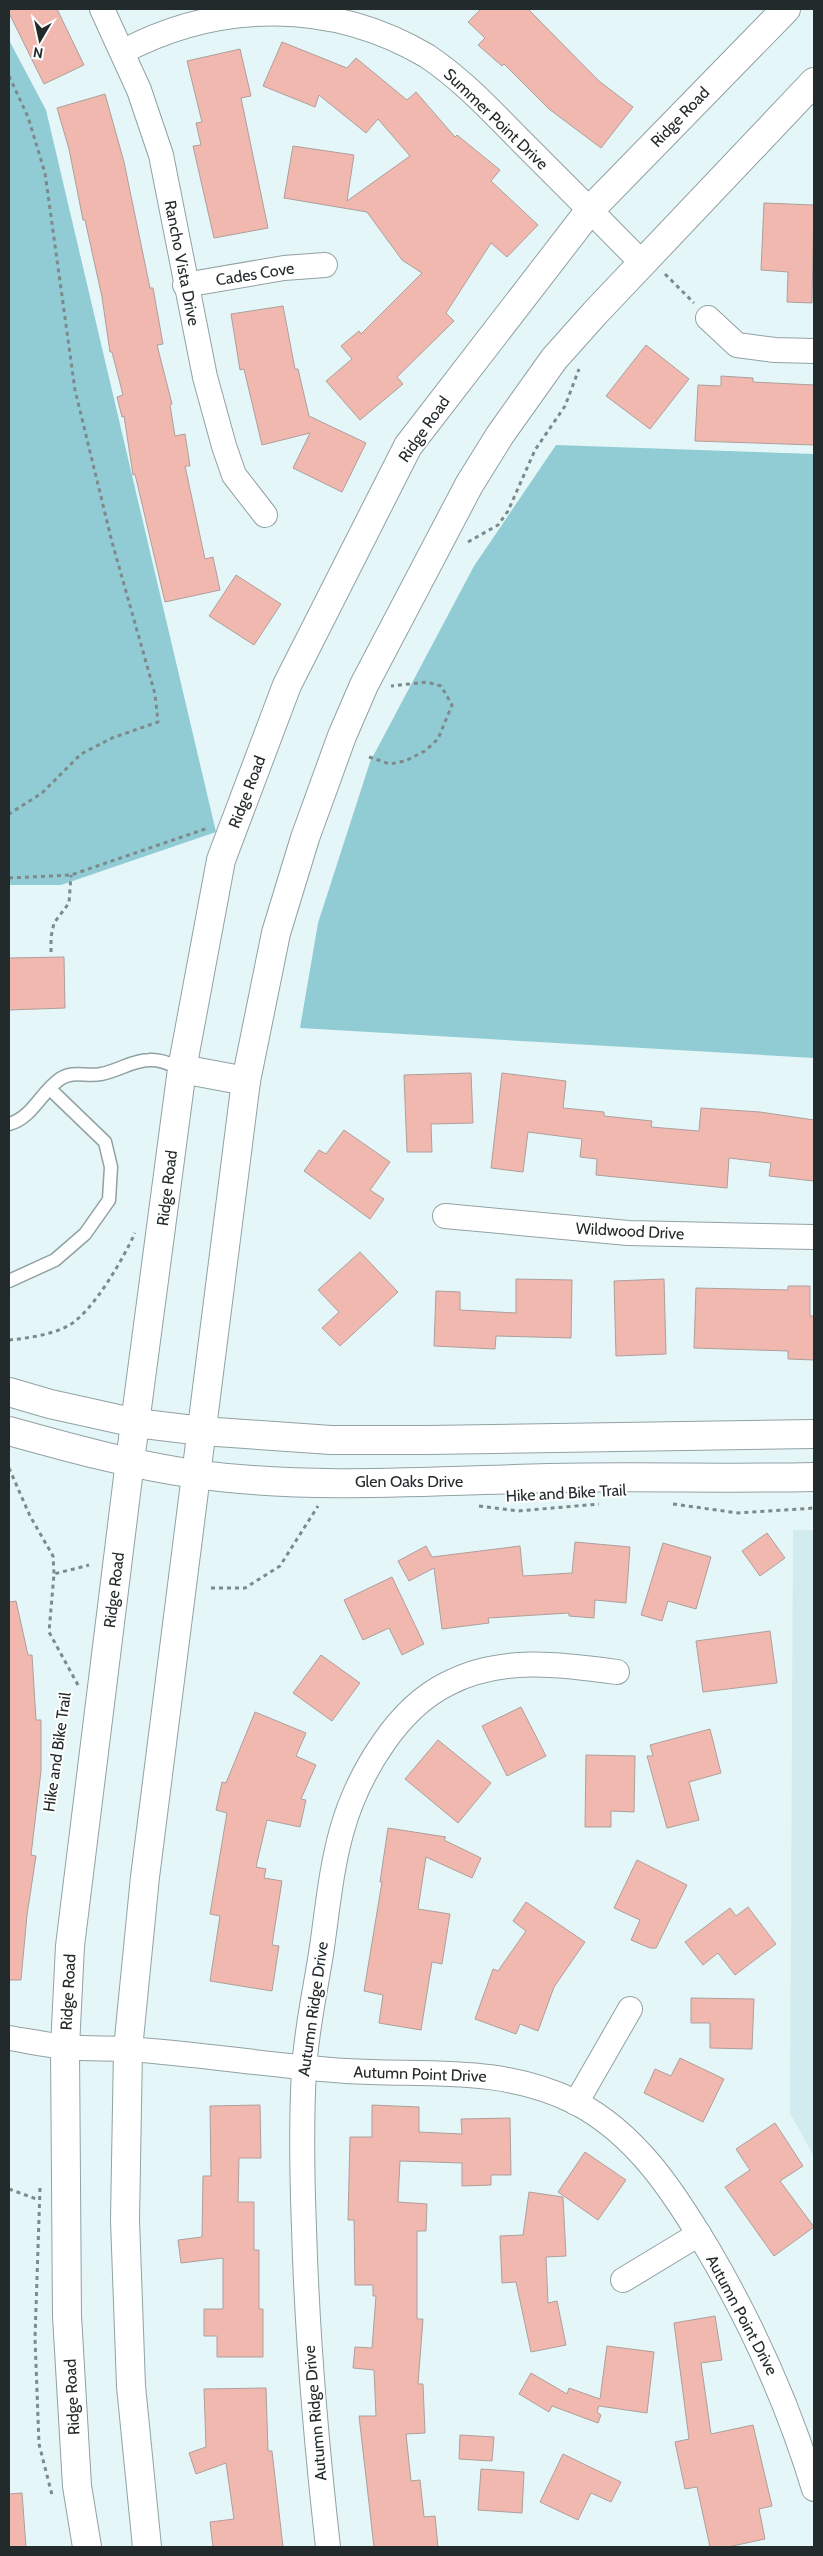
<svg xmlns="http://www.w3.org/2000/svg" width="823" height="2556" font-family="Cabin,sans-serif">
	<rect width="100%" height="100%" fill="#e5f6f8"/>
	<path fill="#d1ebef" d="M793 1530H814V2157L790 2113Z"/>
	<g fill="#91ccd5">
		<path d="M9 40 46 110 216 832 61 885H9Z"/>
		<path d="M556 445 814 454V1058L300 1028 318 923 370 762 474 566Z"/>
	</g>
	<g fill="#f0b8ae" stroke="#ae9f9c">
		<path d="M9 9H57L84 65 44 84 9 13Z"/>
		<path d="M481 9H528L599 81 633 107 601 148 549 109 504 64 502 66 478 45 485 38 468 22Z"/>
		<path d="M282 42 347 68 356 58 407 100 416 92 455 137 457 135 500 170 491 181 538 225 507 257 491 243 446 313 454 321 397 377 403 384 360 420 326 381 352 359 341 346 359 331 361 334 422 273 402 260 367 212 284 198 293 146 354 155 347 201 410 156 378 119 366 133 319 95 315 107 263 86Z"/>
		<path d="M240 49 251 96 241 98 268 228 214 238 193 146 201 145 196 123 202 122 187 61Z"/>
		<path d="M105 94 124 162 150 288H153L163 344 157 345 172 404 170 405 175 436 185 434 190 466H185L205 559 213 557 220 590 165 602 135 474 133 475 124 416 122 417 117 397 123 395 112 352H110L102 297 85 220H83L69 149 57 108Z"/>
		<path d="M764 203 814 205 812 303 787 302 788 272 761 270Z"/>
		<path d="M283 306 295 369H298L309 416 366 443 342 492 293 468 310 433 262 445 244 369 240 370 231 314Z"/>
		<path d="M646 345 689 379 650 429 606 396Z"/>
		<path d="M721 376 753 378V382L814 385V445L695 441 698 385 721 386Z"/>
		<path d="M236 575 281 604 254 645 209 616Z"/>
		<path d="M64 957 65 1008 9 1010V958Z"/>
		<path d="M471 1073 473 1123 431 1124 432 1152H407L404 1075Z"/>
		<path d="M502 1073 566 1081 563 1108 604 1112V1116L652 1121 651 1127 699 1131 701 1108 760 1112 814 1120V1181L769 1176 771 1163 729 1158 727 1188 596 1175 597 1159 580 1157 582 1139 528 1132 523 1172 491 1168Z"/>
		<path d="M344 1130 390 1162 370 1190 384 1199 370 1219 304 1171 319 1150 326 1154Z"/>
		<path d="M360 1252 398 1292 340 1346 322 1328 339 1312 318 1290Z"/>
		<path d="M516 1279 572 1280 571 1338 496 1336 495 1349 434 1346 436 1291 460 1292V1310L516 1313Z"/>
		<path d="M664 1279 666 1354 616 1356 614 1281Z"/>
		<path d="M788 1286H810V1316H814V1360L788 1359V1351L694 1348 696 1288 788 1290Z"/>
		<path d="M767 1533 785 1558 760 1576 742 1551Z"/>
		<path d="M575 1542 630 1547 626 1603 595 1600 594 1618 569 1616V1613L488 1618 489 1623 442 1629 434 1568 409 1581 398 1561 426 1546 432 1557 520 1546 523 1576 572 1573Z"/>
		<path d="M663 1543 711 1557 696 1609 668 1601 662 1621 641 1615Z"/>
		<path d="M392 1577 424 1644 402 1655 389 1628 363 1640 344 1600Z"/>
		<path d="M16 1601 28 1655H32L36 1720H41V1771L31 1855 36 1856 27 1915 21 1980H9V1602Z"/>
		<path d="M770 1631 777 1683 703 1692 696 1641Z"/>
		<path d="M321 1655 360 1683 332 1721 293 1693Z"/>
		<path d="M521 1707 546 1756 507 1776 482 1726Z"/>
		<path d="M255 1712 306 1733 296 1756 316 1765 301 1799 306 1800 300 1827 267 1820 256 1867 266 1869 264 1878 282 1881 272 1945 279 1946 272 1991 210 1981 220 1916 210 1914 227 1813 216 1810 222 1782 226 1783Z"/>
		<path d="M710 1729 721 1773 689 1782 699 1820 667 1828 647 1756H653L650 1745Z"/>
		<path d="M438 1740 491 1783 458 1823 405 1779Z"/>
		<path d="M586 1755 635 1756 634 1812 611 1811V1827H585Z"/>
		<path d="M388 1828 446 1837 444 1840 481 1858 472 1878 426 1857 418 1909 450 1914 442 1964 432 1962 421 2030 379 2023 383 1995 364 1991 382 1882H380Z"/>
		<path d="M637 1860 687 1885 656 1948H650L631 1940 640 1920 614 1908Z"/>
		<path d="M526 1902 585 1942 554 1987 538 2031 520 2024 516 2034 475 2019 493 1969 498 1971 526 1931 513 1921Z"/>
		<path d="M748 1907 776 1944 735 1975 718 1953 703 1965 685 1942 730 1908 736 1916Z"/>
		<path d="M691 1998 754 1999 752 2049 710 2048V2023H691Z"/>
		<path d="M680 2058 724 2079 703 2122 644 2093 655 2069 671 2076Z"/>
		<path d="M260 2105 261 2158H239L238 2202H254V2250H259V2309H263V2357H217V2336H204V2309H223V2258L181 2263 178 2240 202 2237 203 2176H211L210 2106Z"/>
		<path d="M372 2105 419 2107V2132L462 2134 461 2119 510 2118 511 2175H491V2185L462 2186V2163L400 2161 398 2202 427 2204 426 2231H417V2319H423L418 2384H423L425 2433 406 2434 411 2481 420 2480 424 2517 435 2516 438 2547H374L359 2416H376L374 2370 353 2368 355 2347 372 2348 376 2296H373V2285H355L354 2220H348L350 2137H372Z"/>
		<path d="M775 2123 803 2166 780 2181 814 2227 774 2256 725 2187 750 2170 736 2149Z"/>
		<path d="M585 2152 626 2180 598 2220 558 2192Z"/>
		<path d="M529 2192 563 2197 566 2256 546 2257 548 2303 557 2301 566 2345 531 2352 516 2282 502 2283 500 2236 523 2235Z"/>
		<path d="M715 2316 722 2360 701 2363 711 2434 753 2425 772 2506 759 2509 765 2539 728 2547H710L697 2487 685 2489 675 2442 689 2439 674 2323Z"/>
		<path d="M607 2346 654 2352 647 2413 599 2406 597 2412 601 2415 598 2423 552 2406 549 2412 519 2394 531 2373 567 2394 569 2388 600 2399Z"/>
		<path d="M266 2388 268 2451H272L283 2547H213L210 2522 234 2519 226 2463 196 2474 189 2453 206 2447 204 2389Z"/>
		<path d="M460 2435 494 2437 492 2461 459 2459Z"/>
		<path d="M563 2454 621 2482 611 2502 591 2493 578 2520 540 2502Z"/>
		<path d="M481 2469 524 2472 522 2513 478 2510Z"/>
		<path d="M22 2493 26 2547H9V2494Z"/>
	</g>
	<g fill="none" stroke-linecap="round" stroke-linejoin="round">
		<g stroke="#92a1a4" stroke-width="15">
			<g id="service">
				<path d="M9 1124C32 1118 41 1092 60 1079 73 1070 87 1077 101 1074 118 1071 133 1060 149 1060 162 1059 171 1065 182 1069"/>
				<path d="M9 1281 55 1260 85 1234 109 1200 111 1167 105 1142 50 1089"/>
			</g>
		</g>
		<g stroke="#92a1a4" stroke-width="26">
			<g id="minor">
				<path d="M102 9 139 90 161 155 205 377 224 446 234 475 265 515"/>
				<path d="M122 52C220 0 332 0 427 56 463 80 492 112 522 142 562 182 602 222 642 263"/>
				<path d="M185 285 284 268 325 265"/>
				<path d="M708 318 737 345 775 350 814 351"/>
				<path d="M445 1216 628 1233 814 1237"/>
				<path d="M9 2038C28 2041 46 2045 65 2047 86 2049 107 2048 128 2049 201 2054 273 2066 346 2071 426 2076 500 2065 575 2102 637 2134 675 2194 709 2251 754 2328 788 2403 814 2489"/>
				<path d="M576 2103 630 2009"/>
				<path d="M623 2280 699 2234"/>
				<path d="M328 2547C316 2441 307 2335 304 2228 302 2176 301 2123 304 2071 306 2030 316 1988 322 1947 333 1868 336 1811 384 1742 400 1719 421 1697 447 1684 500 1656 560 1664 617 1672"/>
			</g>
		</g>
		<g stroke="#92a1a4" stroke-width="30">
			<g id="tertiary">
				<path d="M9 1392 50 1404 136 1423 202 1431 331 1440H428L814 1434"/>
				<path d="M9 1431C70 1448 132 1465 195 1474 309 1490 434 1481 549 1478 638 1476 726 1479 814 1477"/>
			</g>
		</g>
		<g stroke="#92a1a4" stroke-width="30">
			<g id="secondary">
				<path d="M182 1069 246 1081"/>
				<path d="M87 2547 77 2486 67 2316 65 2047 70 1946 130 1461 182 1069 221 860 287 685 408 446 590 210 786 9"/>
				<path d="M147 2547 131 2386 125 2220 128 2049 145 1877 246 1081 276 933 305 838 342 736 364 685 469 485 500 435 554 359 595 313 814 82"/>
			</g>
		</g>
		<g stroke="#7d898a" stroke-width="3" stroke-dasharray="4 4" stroke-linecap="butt">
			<path d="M9 76 28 117 45 173 75 390 112 542 155 694 158 722 112 738 81 754 42 793 9 814"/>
			<path d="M665 274 694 303"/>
			<path d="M468 542 498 525 508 511 535 450 565 406 579 369"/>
			<path d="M369 757 390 764 405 761 425 751 438 739 452 705 441 686 427 682 391 686"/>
			<path d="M9 878 71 875 208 828"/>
			<path d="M51 952V937L54 923 69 903 71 875"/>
			<path d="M9 1340C29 1338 50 1335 68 1326 93 1312 123 1259 135 1233"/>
			<path d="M9 1468 30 1516 53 1556 54 1574"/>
			<path d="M673 1504 738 1513 814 1508"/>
			<path d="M479 1506 518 1511 599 1504"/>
			<path d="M211 1588H245L280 1566 318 1506"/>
			<path d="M78 1685 49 1632 54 1574 89 1565"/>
			<path d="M40 2188 35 2338 39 2444 52 2495"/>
			<path d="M9 2189 39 2200"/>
		</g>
		<use href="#service" stroke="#fff" stroke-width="12"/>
		<use href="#minor" stroke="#fff" stroke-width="24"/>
		<use href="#tertiary" stroke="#fff" stroke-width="28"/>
		<use href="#secondary" stroke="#fff" stroke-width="28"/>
	</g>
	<g text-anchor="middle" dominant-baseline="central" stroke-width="4" stroke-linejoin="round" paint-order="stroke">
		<g font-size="16" fill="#232a2b" stroke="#fff">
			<text transform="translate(680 117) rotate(-46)">Ridge Road</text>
			<text transform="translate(496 119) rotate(44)">Summer Point Drive</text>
			<text transform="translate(182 263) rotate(79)">Rancho Vista Drive</text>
			<text transform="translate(255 274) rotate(-9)">Cades Cove</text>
			<text transform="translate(424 429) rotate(-55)">Ridge Road</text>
			<text transform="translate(247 792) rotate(-69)">Ridge Road</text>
			<text transform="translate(167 1188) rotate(-83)">Ridge Road</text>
			<text transform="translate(630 1231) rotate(3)">Wildwood Drive</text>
			<text x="409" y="1481">Glen Oaks Drive</text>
			<text transform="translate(566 1493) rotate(-3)">Hike and Bike Trail</text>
			<text transform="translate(114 1590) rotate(-83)">Ridge Road</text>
			<text transform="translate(57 1752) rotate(-82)">Hike and Bike Trail</text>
			<text transform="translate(68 1992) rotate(-87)">Ridge Road</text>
			<text transform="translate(313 2009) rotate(-82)">Autumn Ridge Drive</text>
			<text transform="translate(420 2074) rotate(2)">Autumn Point Drive</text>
			<text transform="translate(742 2315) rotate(62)">Autumn Point Drive</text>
			<text transform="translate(72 2397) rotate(-93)">Ridge Road</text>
			<text transform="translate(315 2413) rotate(-95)">Autumn Ridge Drive</text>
		</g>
	</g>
	<rect width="823" height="2556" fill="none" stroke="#232a2b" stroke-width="20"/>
	<g transform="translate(40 40) rotate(189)" stroke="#ffffff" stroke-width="4" paint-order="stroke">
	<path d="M0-4L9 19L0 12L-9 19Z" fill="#232a2b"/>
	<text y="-8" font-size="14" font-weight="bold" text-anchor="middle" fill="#232a2b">N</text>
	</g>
</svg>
